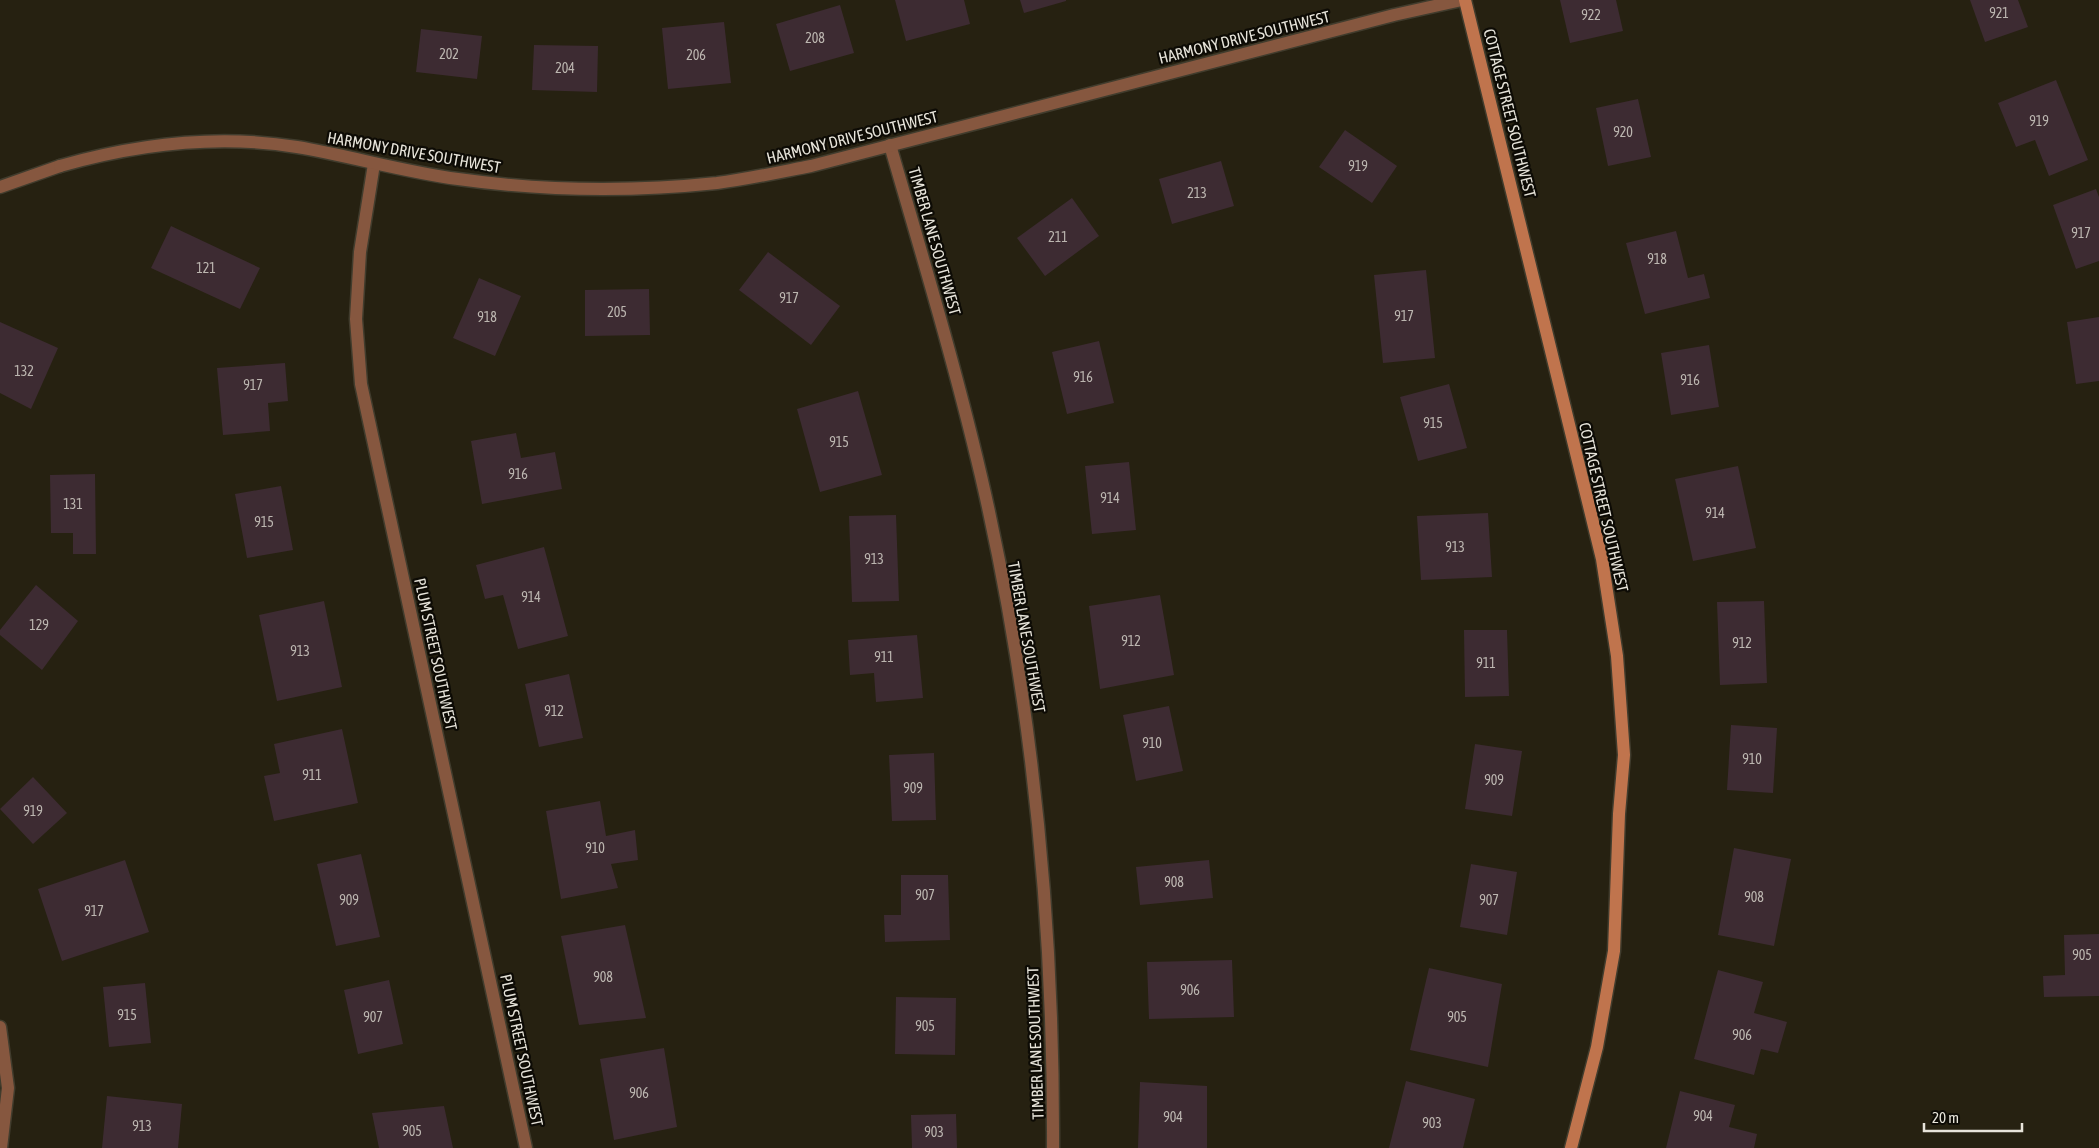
<svg xmlns="http://www.w3.org/2000/svg" width="2099" height="1148" font-family="'Asap Condensed',sans-serif">
	<rect width="100%" height="100%" fill="#262111"/>
	<g fill="#3d2b32">
		<path d="M895 0H964L970 24 906 41Z"/>
		<path d="M1020 0H1066V1L1024 13Z"/>
		<path d="M1560 0H1616L1623 31 1570 43Z"/>
		<path d="M1970 0H2018L2028 27 1985 42Z"/>
		<path d="M840 5 854 53 790 71 776 24Z"/>
		<path d="M724 22 731 83 668 89 662 28Z"/>
		<path d="M421 29 482 36 477 79 416 72Z"/>
		<path d="M534 45 598 46 597 92 532 90Z"/>
		<path d="M2056 80 2088 160 2049 176 2035 140 2016 147 1998 103Z"/>
		<path d="M1638 99 1651 157 1608 166 1596 108Z"/>
		<path d="M1345 130 1397 166 1372 203 1319 167Z"/>
		<path d="M1221 161 1234 206 1172 224 1159 179Z"/>
		<path d="M2096 189 2099 197V261L2076 269 2053 205Z"/>
		<path d="M1072 198 1099 236 1045 276 1017 238Z"/>
		<path d="M171 226 260 268 240 309 151 268Z"/>
		<path d="M1676 231 1688 278 1704 274 1710 298 1645 314 1626 243Z"/>
		<path d="M768 252 840 306 811 345 739 290Z"/>
		<path d="M1426 270 1435 358 1383 363 1374 275Z"/>
		<path d="M479 278 521 296 495 356 453 338Z"/>
		<path d="M649 289 650 335 585 336V290Z"/>
		<path d="M2099 317V381L2076 384 2067 322Z"/>
		<path d="M0 322 58 348 31 409 0 393Z"/>
		<path d="M1099 341 1114 403 1067 414 1052 352Z"/>
		<path d="M1709 345 1719 407 1671 415 1661 353Z"/>
		<path d="M285 363 288 401 268 403 270 431 223 435 217 368Z"/>
		<path d="M1449 384 1467 448 1418 461 1400 397Z"/>
		<path d="M858 391 882 475 820 492 797 409Z"/>
		<path d="M516 433 521 458 555 452 562 489 482 504 471 441Z"/>
		<path d="M1129 462 1136 530 1092 534 1085 466Z"/>
		<path d="M1738 466 1756 548 1693 561 1675 479Z"/>
		<path d="M95 474 96 554H73V533H51L50 475Z"/>
		<path d="M281 486 293 550 247 558 235 494Z"/>
		<path d="M1488 513 1492 577 1421 580 1417 516Z"/>
		<path d="M896 515 899 601 852 602 849 516Z"/>
		<path d="M544 547 568 636 518 649 503 595 485 599 476 565Z"/>
		<path d="M36 585 78 621 42 670 0 635V630Z"/>
		<path d="M1160 595 1174 675 1100 689 1089 606Z"/>
		<path d="M324 601 342 687 277 701 259 615Z"/>
		<path d="M1764 601 1767 683 1720 685 1717 602Z"/>
		<path d="M1464 630H1507L1509 696 1465 697Z"/>
		<path d="M917 635 923 698 876 702 874 673 850 675 848 640Z"/>
		<path d="M569 674 583 738 539 747 525 684Z"/>
		<path d="M1169 706 1183 771 1136 781 1123 715Z"/>
		<path d="M1731 725 1777 728 1773 793 1727 790Z"/>
		<path d="M342 729 358 803 274 821 264 776 280 773 274 744Z"/>
		<path d="M1475 744 1522 751 1512 816 1465 809Z"/>
		<path d="M934 753 936 820 892 821 889 755Z"/>
		<path d="M33 777 67 813 33 844 0 809Z"/>
		<path d="M600 801 606 836 635 830 638 860 611 864 618 888 561 899 546 811Z"/>
		<path d="M1734 848 1791 859 1774 946 1718 935Z"/>
		<path d="M361 854 380 937 336 946 317 864Z"/>
		<path d="M125 860 149 932 62 961 38 889Z"/>
		<path d="M1209 860 1213 898 1140 905 1136 867Z"/>
		<path d="M1471 864 1517 872 1507 935 1460 927Z"/>
		<path d="M901 875H948L950 940 885 942 884 915H901Z"/>
		<path d="M625 925 646 1018 579 1025 561 936Z"/>
		<path d="M2099 934V996L2044 997 2043 976 2065 975 2064 935Z"/>
		<path d="M1232 960 1234 1017 1149 1019 1147 962Z"/>
		<path d="M1429 968 1502 984 1488 1067 1410 1050Z"/>
		<path d="M1718 970 1763 982 1754 1013 1787 1022 1778 1053 1761 1049 1754 1075 1694 1059Z"/>
		<path d="M389 980 403 1044 358 1054 344 990Z"/>
		<path d="M145 983 151 1043 109 1047 103 987Z"/>
		<path d="M896 997 956 998 955 1055 895 1054Z"/>
		<path d="M664 1048 677 1127 614 1140 600 1059Z"/>
		<path d="M1406 1081 1475 1099 1463 1148H1389Z"/>
		<path d="M1140 1082 1207 1086V1148H1138Z"/>
		<path d="M1680 1091 1735 1105 1729 1127 1757 1134 1754 1148H1666Z"/>
		<path d="M107 1096 182 1104 178 1148H102Z"/>
		<path d="M444 1106 453 1148H379L372 1113Z"/>
		<path d="M956 1114 957 1148H912L911 1115Z"/>
	</g>
	<g fill="none" stroke-linecap="round" stroke-linejoin="round">
		<g stroke="#413c2d" stroke-width="15">
			<path id="lane" d="M0 187 60 166"/>
		</g>
		<g stroke="#413c2d" stroke-width="15">
			<g id="street">
				<path d="M890 145C922 255 955 365 981 476 1032 696 1054 922 1053 1148"/>
				<path d="M374 164 360 252 356 319 361 384 526 1148"/>
				<path d="M60 166C137 144 217 134 297 147 351 156 404 172 458 179 544 191 631 192 717 183 748 179 780 172 811 166L1394 15 1462 0"/>
				<path d="M0 1027 8 1088 1 1148"/>
			</g>
		</g>
		<g stroke="#413c2d" stroke-width="15">
			<path id="secondary" d="M1465 0 1602 559 1617 656 1624 755 1619 814 1614 951 1597 1047 1571 1148"/>
		</g>
		<use href="#lane" stroke="#86573f" stroke-width="12"/>
		<use href="#street" stroke="#86573f" stroke-width="12"/>
		<use href="#secondary" stroke="#c0744d" stroke-width="12"/>
	</g>
	<g text-anchor="middle" dominant-baseline="central" stroke-width="4.5" stroke-linejoin="round" paint-order="stroke">
		<g font-size="14" fill="#bcb6b0">
			<text x="1999" y="13">921</text>
			<text x="1591" y="15">922</text>
			<text x="815" y="38">208</text>
			<text x="449" y="54">202</text>
			<text x="696" y="55">206</text>
			<text x="565" y="68">204</text>
			<text x="2039" y="121">919</text>
			<text x="1623" y="132">920</text>
			<text x="1358" y="166">919</text>
			<text x="1197" y="193">213</text>
			<text x="2081" y="233">917</text>
			<text x="1058" y="237">211</text>
			<text x="1657" y="259">918</text>
			<text x="206" y="268">121</text>
			<text x="789" y="298">917</text>
			<text x="617" y="312">205</text>
			<text x="1404" y="316">917</text>
			<text x="487" y="317">918</text>
			<text x="24" y="371">132</text>
			<text x="1083" y="377">916</text>
			<text x="1690" y="380">916</text>
			<text x="253" y="385">917</text>
			<text x="1433" y="423">915</text>
			<text x="839" y="442">915</text>
			<text x="518" y="474">916</text>
			<text x="1110" y="498">914</text>
			<text x="73" y="504">131</text>
			<text x="1715" y="513">914</text>
			<text x="264" y="522">915</text>
			<text x="1455" y="547">913</text>
			<text x="874" y="559">913</text>
			<text x="531" y="597">914</text>
			<text x="39" y="625">129</text>
			<text x="1131" y="641">912</text>
			<text x="1742" y="643">912</text>
			<text x="300" y="651">913</text>
			<text x="884" y="657">911</text>
			<text x="1486" y="663">911</text>
			<text x="554" y="711">912</text>
			<text x="1152" y="743">910</text>
			<text x="1752" y="759">910</text>
			<text x="312" y="775">911</text>
			<text x="1494" y="780">909</text>
			<text x="913" y="788">909</text>
			<text x="33" y="811">919</text>
			<text x="595" y="848">910</text>
			<text x="1174" y="882">908</text>
			<text x="925" y="895">907</text>
			<text x="1754" y="897">908</text>
			<text x="349" y="900">909</text>
			<text x="1489" y="900">907</text>
			<text x="94" y="911">917</text>
			<text x="2082" y="955">905</text>
			<text x="603" y="977">908</text>
			<text x="1190" y="990">906</text>
			<text x="127" y="1015">915</text>
			<text x="373" y="1017">907</text>
			<text x="1457" y="1017">905</text>
			<text x="925" y="1026">905</text>
			<text x="1742" y="1035">906</text>
			<text x="639" y="1093">906</text>
			<text x="1703" y="1116">904</text>
			<text x="1173" y="1117">904</text>
			<text x="1432" y="1123">903</text>
			<text x="142" y="1126">913</text>
			<text x="412" y="1131">905</text>
			<text x="934" y="1132">903</text>
		</g>
		<g font-size="16" fill="#e7e4da" stroke="#0d0b05">
			<text transform="translate(1244 37) rotate(-14)">HARMONY DRIVE SOUTHWEST</text>
			<text transform="translate(1510 113) rotate(76)">COTTAGE STREET SOUTHWEST</text>
			<text transform="translate(852 137) rotate(-14)">HARMONY DRIVE SOUTHWEST</text>
			<text transform="translate(414 152) rotate(10)">HARMONY DRIVE SOUTHWEST</text>
			<text transform="translate(935 241) rotate(74)">TIMBER LANE SOUTHWEST</text>
			<text transform="translate(1604 507) rotate(77)">COTTAGE STREET SOUTHWEST</text>
			<text transform="translate(1027 637) rotate(80)">TIMBER LANE SOUTHWEST</text>
			<text transform="translate(436 654) rotate(78)">PLUM STREET SOUTHWEST</text>
			<text transform="translate(1035 1043) rotate(-92)">TIMBER LANE SOUTHWEST</text>
			<text transform="translate(522 1050) rotate(78)">PLUM STREET SOUTHWEST</text>
		</g>
	</g>
	<path d="M1924 1123v8h98v-8" fill="none" stroke="#e7e4da" stroke-width="2.5"/>
	<text x="1932" y="1123" font-size="15" fill="#e7e4da" stroke="#0d0b05" stroke-width="4" paint-order="stroke">20 m</text>
</svg>
